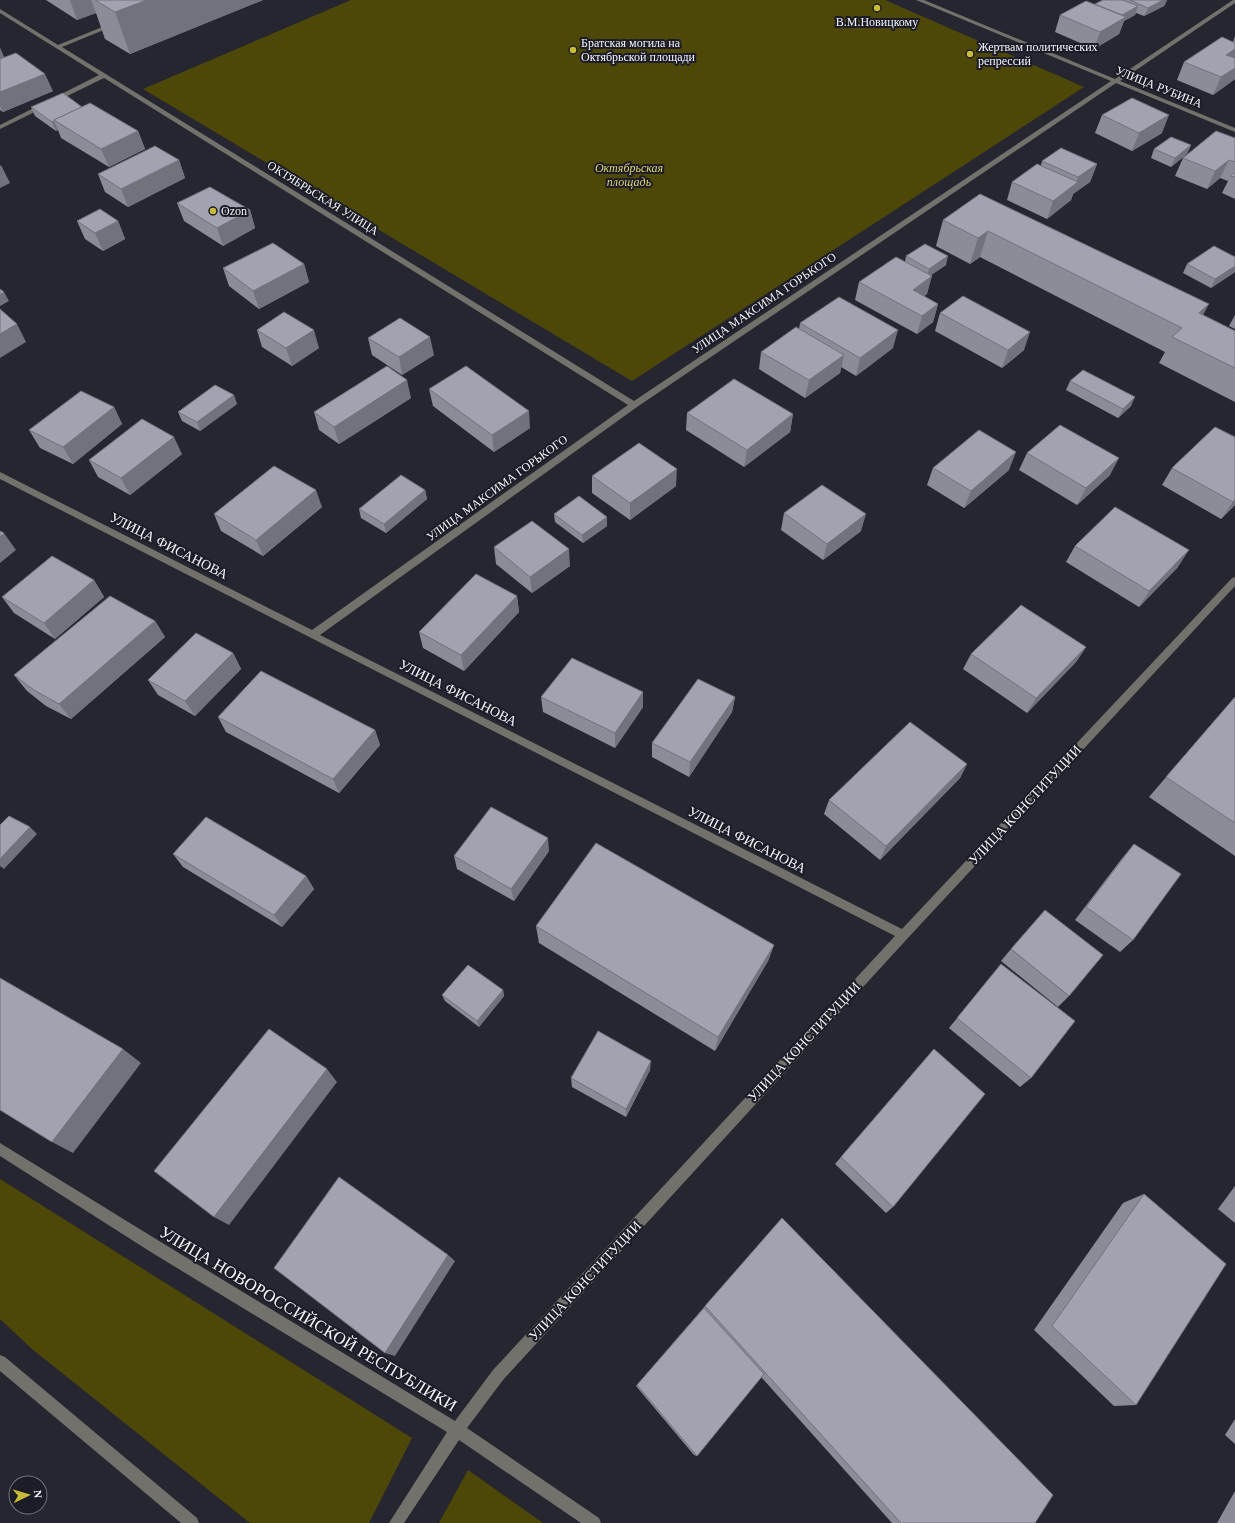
<svg xmlns="http://www.w3.org/2000/svg" width="1235" height="1523" font-family="Georgia,serif">
	<rect width="100%" height="100%" fill="#262631"/>
	<g fill="#4e4808">
		<path d="M351 0H885L1084 87 632 381 143 89Z"/>
		<path d="M0 1179 412 1438 369 1523H250L32 1349 0 1319Z"/>
		<path d="M468 1470 543 1523H439Z"/>
	</g>
	<g fill="none" stroke-linecap="round" stroke-linejoin="round">
		<g fill="#72716b" fill-rule="evenodd">
			<path d="M916 0H924L1115 79 1233 0H1235V3L1120 81 1235 128V132L1116 83 637 407 320 635 902 929 1232 578 1235 577V586L907 939 503 1380 467 1428 599 1518 601 1523H581L459 1440 404 1523H389L447 1432 154 1254 0 1156V1143L164 1244 455 1421 493 1370 895 936 0 479V472L312 630 628 405 104 78 0 129V125L99 75 0 13V9L58 45 112 23H116V25L62 47 634 401 1111 81Z"/>
			<path d="M0 1355 5 1357 197 1518 199 1523H181L0 1371Z"/>
		</g>
	</g>
	<g fill="#8b8c98">
		<path d="M46 0H263L130 54 105 39 96 13 77 20Z"/>
		<path d="M1103 0H1167L1164 6 1144 16 1136 13 1135 15 1124 21 1119 34 1094 49 1055 32 1060 15 1095 4Z"/>
		<path d="M1235 36V79L1213 95 1177 80 1184 62 1233 42Z"/>
		<path d="M0 48 4 58 53 91 3 112 0 110Z"/>
		<path d="M31 107H82L138 131 145 149 109 167 61 138 58 130 56 131 35 116Z"/>
		<path d="M1102 115 1162 133 1132 151 1095 133Z"/>
		<path d="M1235 138V199L1222 193 1228 181 1220 178 1207 189 1175 176 1183 158Z"/>
		<path d="M1191 145 1187 154 1171 167 1151 158 1154 149Z"/>
		<path d="M179 160 185 178 128 207 105 192 98 174Z"/>
		<path d="M1042 161 1097 164 1090 182 1073 194 1071 200 1047 219 1007 200 1012 182 1041 165Z"/>
		<path d="M980 194 1203 315 1235 331V402L1159 363 1165 352 980 257 970 264 936 246 943 220Z"/>
		<path d="M177 203 250 210 255 228 223 246 184 221Z"/>
		<path d="M77 221H118L125 239 103 251 85 239Z"/>
		<path d="M906 256 946 265 931 275 927 294 924 296 938 304 933 322 917 334 855 300 859 282 905 262Z"/>
		<path d="M1235 257V272L1211 288 1183 273 1187 264Z"/>
		<path d="M304 264 309 282 259 309 229 286 223 268Z"/>
		<path d="M940 313 1024 350 1002 368 935 331Z"/>
		<path d="M1235 315V329L1229 326Z"/>
		<path d="M800 323 893 348 856 376 841 367 840 373 805 398 759 369 761 352 799 329Z"/>
		<path d="M257 330 319 348 292 366 262 347Z"/>
		<path d="M368 338 434 355 402 375 372 355Z"/>
		<path d="M1070 381 1131 406 1118 418 1066 390Z"/>
		<path d="M429 389 530 428 494 452 433 406Z"/>
		<path d="M411 398 339 444 319 430 314 412Z"/>
		<path d="M237 404 200 431 182 421 178 412Z"/>
		<path d="M114 407 122 424 73 464 40 448 29 430Z"/>
		<path d="M687 413 793 414 790 432 744 467 686 430Z"/>
		<path d="M1215 427 1235 505 1221 519 1162 485 1172 468Z"/>
		<path d="M1027 453 1110 475 1077 505 1019 470Z"/>
		<path d="M182 454 130 495 98 477 89 460Z"/>
		<path d="M933 468 1009 470 964 508 927 485Z"/>
		<path d="M592 476 676 486 630 520 592 493Z"/>
		<path d="M425 490 427 499 386 533 361 518 359 509Z"/>
		<path d="M322 507 263 556 221 531 214 514Z"/>
		<path d="M784 513 861 531 823 560 781 530Z"/>
		<path d="M554 514 607 517V526L583 543 555 522Z"/>
		<path d="M1075 546 1178 567 1139 607 1066 562Z"/>
		<path d="M494 547 570 566 532 593 496 564Z"/>
		<path d="M94 580 104 597 55 639 14 613 2 597Z"/>
		<path d="M517 596 519 612 464 671 423 648 419 632Z"/>
		<path d="M155 621 165 637 71 719 46 706 27 691 14 675Z"/>
		<path d="M1086 647 1076 662 1027 713 963 669 971 654Z"/>
		<path d="M233 653 241 669 195 716 158 695 148 680Z"/>
		<path d="M643 692V707L615 748 543 712 541 697Z"/>
		<path d="M735 697 732 712 689 777 652 757V743Z"/>
		<path d="M1235 697V856L1149 797Z"/>
		<path d="M218 717 375 730 380 745 339 793 226 732Z"/>
		<path d="M967 764 960 778 880 860 824 814 829 800Z"/>
		<path d="M1134 844 1133 940 1120 952 1075 920 1123 857Z"/>
		<path d="M549 851 514 901 457 869 454 856Z"/>
		<path d="M173 854 306 876 314 889 282 927 183 867Z"/>
		<path d="M536 926 774 945 768 961 715 1051 539 943Z"/>
		<path d="M1011 949 1069 996 1058 1007 1001 961Z"/>
		<path d="M1001 964 1031 1078 1020 1087 949 1028Z"/>
		<path d="M503 990 504 996 479 1027 445 1001 442 995Z"/>
		<path d="M934 1049 893 1207 886 1213 835 1164Z"/>
		<path d="M650 1070 626 1117 572 1087 571 1078Z"/>
		<path d="M1235 1186V1223L1218 1209Z"/>
		<path d="M1144 1194 1136 1405 1114 1406 1034 1330 1123 1203Z"/>
		<path d="M705 1306 1035 1523H892L761 1377 697 1456 694 1455 636 1386Z"/>
		<path d="M1235 1419V1444L1225 1435Z"/>
		<path d="M1235 1491V1523H1217Z"/>
	</g>
	<g fill="#71727c">
		<path d="M70 0H91L96 13 77 20Z"/>
		<path d="M147 0H263L130 54 115 12Z"/>
		<path d="M1163 0H1167L1164 6 1144 16 1148 8Z"/>
		<path d="M1138 6 1135 15 1124 21 1119 34 1094 49 1100 32 1120 17Z"/>
		<path d="M0 48 6 61 0 64Z"/>
		<path d="M1235 49V58L1226 55Z"/>
		<path d="M1235 68V79L1213 95 1221 77Z"/>
		<path d="M45 74 53 91 3 112 0 106V92Z"/>
		<path d="M1169 115 1162 133 1132 151 1139 133Z"/>
		<path d="M54 121 58 130 56 131 52 122Z"/>
		<path d="M138 131 145 149 109 167 101 149Z"/>
		<path d="M1191 145 1187 154 1171 167 1175 158Z"/>
		<path d="M179 160 185 178 128 207 121 189Z"/>
		<path d="M1229 160 1220 178 1207 189 1215 171Z"/>
		<path d="M1097 164 1090 182 1073 194 1071 200 1047 219 1053 201 1076 183 1078 177Z"/>
		<path d="M1 165 10 183 0 188V166Z"/>
		<path d="M250 210 255 228 223 246 217 228Z"/>
		<path d="M118 221 125 239 103 251 95 233Z"/>
		<path d="M988 231 980 257 970 264 978 238Z"/>
		<path d="M948 256 946 265 927 278 929 269Z"/>
		<path d="M304 264 309 282 259 309 253 291Z"/>
		<path d="M1235 266V272L1211 288 1215 279Z"/>
		<path d="M932 276 927 294 908 308 913 290Z"/>
		<path d="M4 292 9 301 0 306V295Z"/>
		<path d="M938 304 933 322 917 334 922 316Z"/>
		<path d="M1209 304 1195 330 1199 313Z"/>
		<path d="M17 324 26 342 0 358V334Z"/>
		<path d="M314 330 319 348 292 366 286 348Z"/>
		<path d="M898 330 893 348 856 376 860 358Z"/>
		<path d="M1030 332 1024 350 1002 368 1008 350Z"/>
		<path d="M430 337 434 355 402 375 399 357Z"/>
		<path d="M844 355 840 373 805 398 809 380Z"/>
		<path d="M407 380 411 398 339 444 334 427Z"/>
		<path d="M234 395 237 404 200 431 197 422Z"/>
		<path d="M1135 397 1131 406 1118 418 1123 409Z"/>
		<path d="M114 407 122 424 73 464 63 447Z"/>
		<path d="M529 411 530 428 494 452 492 435Z"/>
		<path d="M793 414 790 432 744 467 747 450Z"/>
		<path d="M174 437 182 454 130 495 121 478Z"/>
		<path d="M1016 452 1009 470 964 508 971 491Z"/>
		<path d="M1119 458 1110 475 1077 505 1086 488Z"/>
		<path d="M677 469 676 486 630 520V503Z"/>
		<path d="M316 490 322 507 263 556 256 540Z"/>
		<path d="M425 490 427 499 386 533 384 524Z"/>
		<path d="M1235 499V505L1221 519 1233 502Z"/>
		<path d="M866 514 861 531 823 560 827 544Z"/>
		<path d="M607 517V526L583 543 582 535Z"/>
		<path d="M4 533 16 550 0 563V537Z"/>
		<path d="M569 549 570 566 532 593 530 577Z"/>
		<path d="M1189 550 1178 567 1139 607 1149 591Z"/>
		<path d="M94 580 104 597 55 639 44 623Z"/>
		<path d="M517 596 519 612 464 671 461 655Z"/>
		<path d="M155 621 165 637 71 719 59 704Z"/>
		<path d="M1086 647 1076 662 1027 713 1036 698Z"/>
		<path d="M233 653 241 669 195 716 185 701Z"/>
		<path d="M643 692V707L615 748V733Z"/>
		<path d="M735 697 732 712 689 777 690 762Z"/>
		<path d="M375 730 380 745 339 793 333 779Z"/>
		<path d="M967 764 960 778 880 860 886 846Z"/>
		<path d="M30 827 37 834 4 869 0 866V859Z"/>
		<path d="M548 838 549 851 514 901 511 889Z"/>
		<path d="M306 876 314 889 282 927 274 915Z"/>
		<path d="M774 945 768 961 715 1051 718 1037Z"/>
		<path d="M503 990 504 996 479 1027 477 1021Z"/>
		<path d="M123 1049 141 1063 73 1153 52 1142Z"/>
		<path d="M651 1061 650 1070 626 1117V1109Z"/>
		<path d="M327 1069 337 1082 229 1225 214 1217Z"/>
		<path d="M448 1255 455 1261 395 1356 385 1353Z"/>
	</g>
	<g fill="#a2a3b1" stroke="#71727c">
		<path d="M95 0H147L115 12Z"/>
		<path d="M1103 0H1123L1138 6 1122 15 1095 4Z"/>
		<path d="M1130 0H1163L1148 8Z"/>
		<path d="M1086 1 1126 17 1100 32 1060 15Z"/>
		<path d="M1222 37 1235 43V49L1226 55 1235 58V68L1221 77 1184 62Z"/>
		<path d="M16 53 45 74 0 92V59Z"/>
		<path d="M63 93 82 107 54 120V121L52 122 31 107Z"/>
		<path d="M1132 98 1169 115 1139 133 1102 115Z"/>
		<path d="M90 103 138 131 101 149 54 120Z"/>
		<path d="M1216 131 1235 138V162L1229 160 1215 171 1183 158Z"/>
		<path d="M1171 137 1191 145 1175 158 1154 149Z"/>
		<path d="M155 146 179 160 121 189 98 174Z"/>
		<path d="M1061 148 1097 164 1078 177 1042 161Z"/>
		<path d="M1037 164 1078 182 1053 201 1012 182Z"/>
		<path d="M1235 172V177L1230 176Z"/>
		<path d="M210 187 250 210 217 228 177 203Z"/>
		<path d="M980 194 1209 304 1199 313 1235 331V368L1172 337 1182 328 988 231 978 238 943 220Z"/>
		<path d="M100 209 118 221 95 233 77 221Z"/>
		<path d="M273 243 304 264 253 291 223 268Z"/>
		<path d="M925 244 948 256 929 269 906 256Z"/>
		<path d="M1214 246 1235 257V266L1215 279 1187 264Z"/>
		<path d="M896 257 932 276 913 290 938 304 922 316 859 282Z"/>
		<path d="M0 289 4 292 0 295Z"/>
		<path d="M963 296 1030 332 1008 350 940 313Z"/>
		<path d="M839 297 898 330 860 358 800 323Z"/>
		<path d="M0 309 17 324 0 334Z"/>
		<path d="M284 312 314 330 286 348 257 330Z"/>
		<path d="M400 318 430 337 399 357 368 338Z"/>
		<path d="M796 327 844 355 809 380 761 352Z"/>
		<path d="M387 366 407 380 334 427 314 412Z"/>
		<path d="M466 366 529 411 492 435 429 389Z"/>
		<path d="M1083 370 1135 397 1123 409 1070 381Z"/>
		<path d="M734 379 793 414 747 450 687 413Z"/>
		<path d="M215 385 234 395 197 422 178 412Z"/>
		<path d="M81 391 114 407 63 447 29 430Z"/>
		<path d="M142 419 174 437 121 478 89 460Z"/>
		<path d="M1060 425 1119 458 1086 488 1027 453Z"/>
		<path d="M1215 427 1235 437V499L1233 502 1172 468Z"/>
		<path d="M979 430 1016 452 971 491 933 468Z"/>
		<path d="M639 443 677 469 630 503 592 476Z"/>
		<path d="M274 466 316 490 256 540 214 514Z"/>
		<path d="M401 475 425 490 384 524 359 509Z"/>
		<path d="M822 485 866 514 827 544 784 513Z"/>
		<path d="M579 496 607 517 582 535 554 514Z"/>
		<path d="M1115 507 1189 550 1149 591 1075 546Z"/>
		<path d="M532 521 569 549 530 577 494 547Z"/>
		<path d="M0 531 4 533 0 537Z"/>
		<path d="M52 556 94 580 44 623 2 597Z"/>
		<path d="M476 574 517 596 461 655 419 632Z"/>
		<path d="M110 596 155 621 59 704 34 690 14 675Z"/>
		<path d="M1021 605 1086 647 1036 698 971 654Z"/>
		<path d="M196 633 233 653 185 701 148 680Z"/>
		<path d="M572 658 643 692 615 733 541 697Z"/>
		<path d="M261 671 375 730 333 779 218 717Z"/>
		<path d="M698 679 735 697 690 762 652 743Z"/>
		<path d="M1235 697V823L1166 777Z"/>
		<path d="M910 722 967 764 886 846 829 800Z"/>
		<path d="M491 807 548 838 511 889 454 856Z"/>
		<path d="M9 816 30 827 0 859V825Z"/>
		<path d="M206 817 306 876 274 915 173 854Z"/>
		<path d="M596 843 774 945 718 1037 536 926Z"/>
		<path d="M1134 844 1181 874 1133 940 1086 907Z"/>
		<path d="M1045 910 1103 955 1069 996 1011 949Z"/>
		<path d="M1001 964 1075 1021 1031 1078 957 1018Z"/>
		<path d="M468 965 503 990 477 1021 442 995Z"/>
		<path d="M0 978 123 1049 52 1142 0 1110Z"/>
		<path d="M269 1029 327 1069 214 1217 154 1171Z"/>
		<path d="M598 1031 651 1061 626 1109 571 1078Z"/>
		<path d="M934 1049 985 1094 893 1207 841 1157Z"/>
		<path d="M339 1177 448 1255 385 1353 274 1268Z"/>
		<path d="M1144 1194 1226 1264 1136 1405 1052 1326Z"/>
		<path d="M782 1218 1053 1495 1035 1523H901L705 1306Z"/>
		<path d="M704 1308 764 1374 697 1456 637 1385Z"/>
	</g>
	<g fill="#c9bb3a" stroke="#1c1c27" stroke-width="1.5">
		<circle cx="877" cy="8" r="4"/>
		<circle cx="573" cy="50" r="4"/>
		<circle cx="970" cy="54" r="4"/>
		<circle cx="213" cy="211" r="4"/>
	</g>
	<g text-anchor="middle" dominant-baseline="central" stroke-width="4" stroke-linejoin="round" paint-order="stroke">
		<g font-size="12" fill="#f3f4fb" stroke="#1c1c27" text-anchor="start">
			<text x="877" y="22" text-anchor="middle">В.М.Новицкому</text>
			<text x="581" y="43">Братская могила на<tspan x="581" dy="14">Октябрьской площади</tspan></text>
			<text x="978" y="47">Жертвам политических<tspan x="978" dy="14">репрессий</tspan></text>
			<text x="221" y="211">Ozon</text>
		</g>
		<g font-size="12" fill="#f3f4fb" stroke="#1c1c27">
			<text transform="translate(1159 87) rotate(22)">УЛИЦА РУБИНА</text>
			<text transform="translate(323 198) rotate(32)">ОКТЯБРЬСКАЯ УЛИЦА</text>
			<text transform="translate(764 303) rotate(-34)">УЛИЦА МАКСИМА ГОРЬКОГО</text>
			<text transform="translate(497 488) rotate(-36)">УЛИЦА МАКСИМА ГОРЬКОГО</text>
		</g>
		<g font-size="12" font-style="italic" fill="#ded374" stroke="#1c1c27">
			<text x="629" y="168">Октябрьская<tspan x="629" dy="14">площадь</tspan></text>
		</g>
		<g font-size="14" fill="#f3f4fb" stroke="#1c1c27">
			<text transform="translate(169 546) rotate(27)">УЛИЦА ФИСАНОВА</text>
			<text transform="translate(458 693) rotate(27)">УЛИЦА ФИСАНОВА</text>
			<text transform="translate(1025 805) rotate(-47)">УЛИЦА КОНСТИТУЦИИ</text>
			<text transform="translate(747 840) rotate(27)">УЛИЦА ФИСАНОВА</text>
			<text transform="translate(804 1042) rotate(-47)">УЛИЦА КОНСТИТУЦИИ</text>
			<text transform="translate(585 1281) rotate(-47)">УЛИЦА КОНСТИТУЦИИ</text>
		</g>
		<g font-size="17" fill="#f3f4fb" stroke="#1c1c27">
			<text transform="translate(308 1319) rotate(31)">УЛИЦА НОВОРОССИЙСКОЙ РЕСПУБЛИКИ</text>
		</g>
	</g>
	<g transform="translate(28 1495) rotate(85)"><circle r="19" fill="#1c1c27" stroke="#72727c"/>
	<path d="M0-3L7 15L0 10L-7 15Z" fill="#c9bb3a"/>
	<text y="-6" font-size="11" font-weight="bold" text-anchor="middle" fill="#f3f4fb">N</text>
	</g>
</svg>
